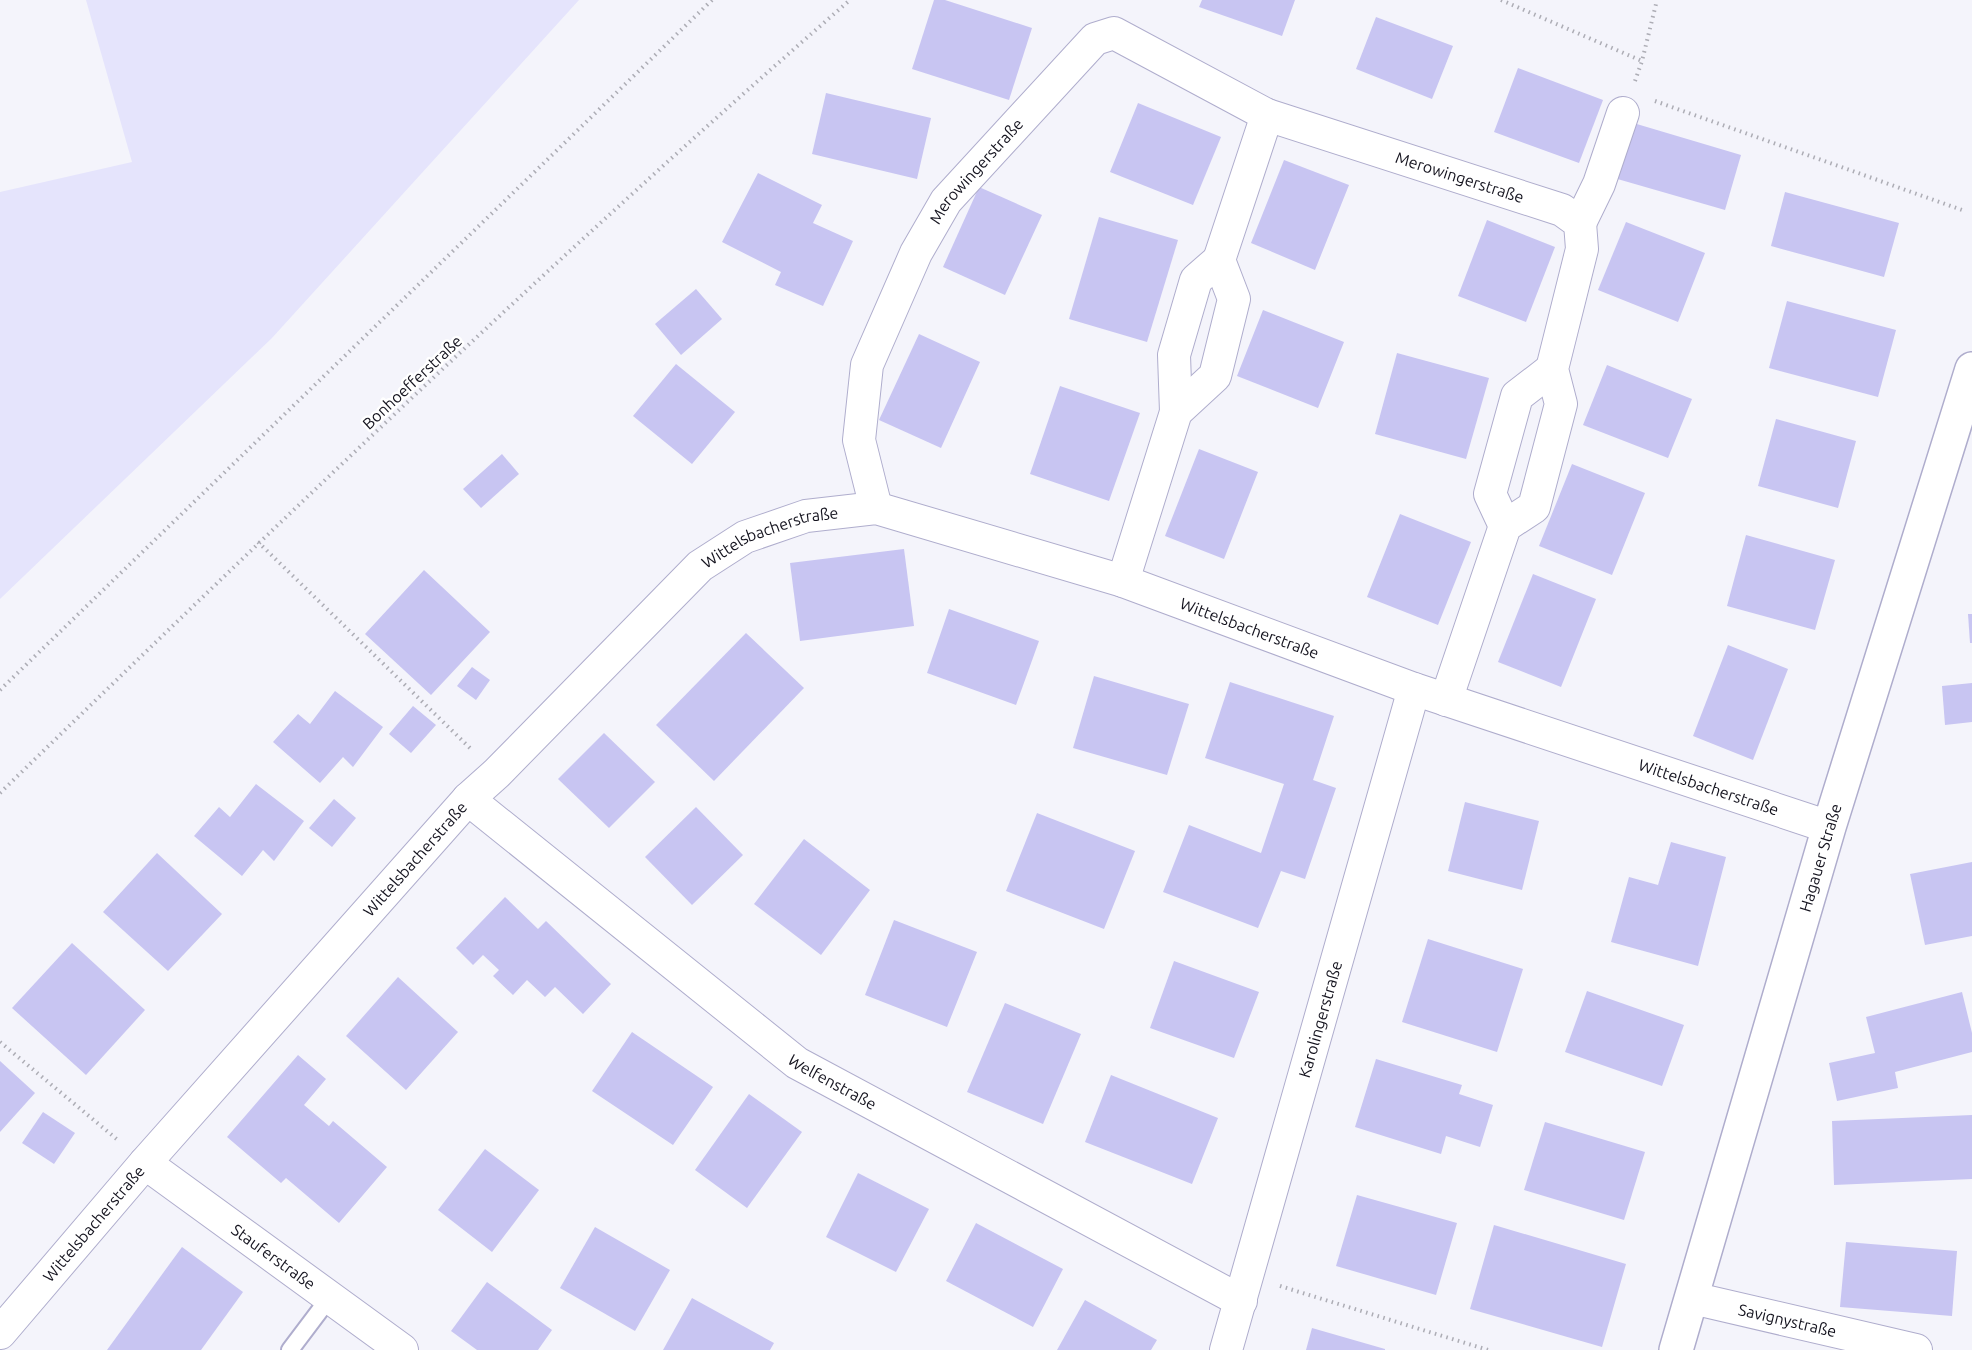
<svg xmlns="http://www.w3.org/2000/svg" width="1972" height="1350" font-family="Ubuntu,sans-serif">
	<rect width="100%" height="100%" fill="#f4f4fb"/>
	<path fill="#e5e4fc" d="M86 0H579L272 338 0 599V192L132 162Z"/>
	<g fill="#c8c5f2">
		<path d="M934 0H945L1032 28 1009 100 912 69Z"/>
		<path d="M1202 0H1295L1282 36 1199 7Z"/>
		<path d="M1376 17 1453 46 1432 99 1356 69Z"/>
		<path d="M1518 68 1603 100 1579 163 1494 132Z"/>
		<path d="M826 93 931 118 917 179 812 154Z"/>
		<path d="M1138 103 1221 137 1193 205 1110 172Z"/>
		<path d="M1630 122 1741 155 1725 210 1614 178Z"/>
		<path d="M1284 160 1349 185 1315 270 1251 243Z"/>
		<path d="M758 173 822 205 813 223 853 241 823 306 775 285 781 272 722 242Z"/>
		<path d="M979 187 1042 215 1005 295 943 267Z"/>
		<path d="M1785 192 1899 223 1884 277 1771 246Z"/>
		<path d="M1099 217 1178 240 1147 342 1069 319Z"/>
		<path d="M1487 220 1555 247 1526 322 1458 296Z"/>
		<path d="M1626 222 1705 253 1678 322 1598 290Z"/>
		<path d="M696 289 722 319 681 355 655 324Z"/>
		<path d="M1787 301 1896 330 1878 397 1769 368Z"/>
		<path d="M1263 310 1344 342 1318 408 1237 376Z"/>
		<path d="M919 334 980 362 941 448 879 420Z"/>
		<path d="M1397 353 1489 378 1466 459 1375 434Z"/>
		<path d="M676 364 735 412 692 464 633 416Z"/>
		<path d="M1607 365 1692 399 1668 458 1583 425Z"/>
		<path d="M1060 386 1140 413 1109 501 1030 474Z"/>
		<path d="M1776 419 1856 441 1838 508 1758 486Z"/>
		<path d="M1199 449 1258 472 1224 559 1165 536Z"/>
		<path d="M502 454 519 474 481 508 463 489Z"/>
		<path d="M1572 464 1645 493 1612 575 1539 546Z"/>
		<path d="M1400 514 1471 542 1438 625 1367 597Z"/>
		<path d="M1746 535 1835 560 1815 630 1727 606Z"/>
		<path d="M904 549 914 626 800 641 790 563Z"/>
		<path d="M424 570 490 632 431 695 365 634Z"/>
		<path d="M1533 574 1596 599 1561 687 1498 662Z"/>
		<path d="M949 609 1039 641 1016 705 927 673Z"/>
		<path d="M1968 614H1972V643H1970Z"/>
		<path d="M746 633 804 688 714 781 656 725Z"/>
		<path d="M1728 645 1788 669 1753 760 1693 736Z"/>
		<path d="M472 667 490 680 476 700 457 686Z"/>
		<path d="M1094 676 1189 704 1167 775 1073 748Z"/>
		<path d="M1230 682 1334 716 1313 780 1336 788 1305 879 1281 871 1258 928 1163 892 1189 825 1261 853 1284 784 1205 758Z"/>
		<path d="M1972 683V722L1945 725 1942 686Z"/>
		<path d="M335 691 383 727 353 767 343 757 320 783 273 742 298 714 310 724Z"/>
		<path d="M413 706 436 725 411 753 389 734Z"/>
		<path d="M604 733 655 782 609 828 558 779Z"/>
		<path d="M256 784 304 821 274 861 263 850 242 876 194 836 219 807 230 817Z"/>
		<path d="M334 799 356 818 332 847 309 828Z"/>
		<path d="M1465 802 1539 821 1522 890 1448 871Z"/>
		<path d="M696 807 743 855 692 905 645 857Z"/>
		<path d="M1037 813 1135 851 1104 929 1006 891Z"/>
		<path d="M804 839 870 890 821 955 754 904Z"/>
		<path d="M1671 842 1726 857 1698 966 1611 942 1629 877 1658 885Z"/>
		<path d="M157 853 222 914 168 971 103 912Z"/>
		<path d="M1972 862V936L1925 945 1910 874Z"/>
		<path d="M505 897 538 929 546 921 611 984 583 1014 555 987 545 997 527 980 513 995 493 976 499 970 483 955 473 965 456 948Z"/>
		<path d="M894 920 977 952 947 1027 865 995Z"/>
		<path d="M1428 939 1523 969 1497 1052 1402 1022Z"/>
		<path d="M72 943 145 1010 86 1075 12 1008Z"/>
		<path d="M1174 961 1259 992 1234 1058 1150 1028Z"/>
		<path d="M398 977 458 1032 406 1090 346 1036Z"/>
		<path d="M1587 991 1684 1025 1662 1086 1565 1052Z"/>
		<path d="M1962 992 1972 1033V1052L1895 1072 1898 1088 1837 1101 1829 1063 1875 1053 1866 1017Z"/>
		<path d="M1005 1003 1081 1034 1043 1124 967 1092Z"/>
		<path d="M632 1032 713 1087 673 1145 592 1091Z"/>
		<path d="M298 1055 326 1079 304 1105 329 1126 333 1121 387 1167 339 1223 286 1178 281 1183 227 1137Z"/>
		<path d="M1376 1059 1462 1085 1459 1094 1493 1105 1480 1147 1446 1136 1441 1154 1355 1127Z"/>
		<path d="M0 1061 35 1093 0 1132Z"/>
		<path d="M1111 1075 1218 1118 1192 1184 1085 1142Z"/>
		<path d="M749 1094 802 1132 747 1208 695 1170Z"/>
		<path d="M43 1112 75 1133 54 1164 22 1143Z"/>
		<path d="M1972 1115V1179L1834 1185 1832 1121Z"/>
		<path d="M1545 1122 1645 1152 1624 1220 1524 1190Z"/>
		<path d="M485 1149 539 1190 492 1252 438 1210Z"/>
		<path d="M858 1173 929 1209 896 1272 826 1237Z"/>
		<path d="M1357 1195 1457 1223 1436 1295 1336 1266Z"/>
		<path d="M976 1223 1063 1269 1033 1327 946 1281Z"/>
		<path d="M1494 1225 1626 1264 1602 1347 1470 1309Z"/>
		<path d="M595 1227 670 1270 635 1331 560 1288Z"/>
		<path d="M1846 1242 1957 1251 1952 1316 1840 1307Z"/>
		<path d="M182 1247 243 1292 201 1350H107Z"/>
		<path d="M487 1282 552 1330 538 1350H477L451 1331Z"/>
		<path d="M692 1298 774 1343 770 1350H663Z"/>
		<path d="M1085 1300 1157 1340 1151 1350H1057Z"/>
		<path d="M1312 1328 1385 1349V1350H1306Z"/>
	</g>
	<g fill="none" stroke-linecap="round" stroke-linejoin="round">
		<g stroke="#afadcd" stroke-width="20">
			<path id="service" d="M290 1350 330 1297"/>
		</g>
		<g stroke="#afadcd" stroke-width="34">
			<g id="minor">
				<path d="M1580 223 1599 184 1623 113"/>
				<path d="M1176 412 1174 355 1196 280 1219 260"/>
				<path id="s1" d="M876 508 859 440 867 365 916 253 946 201 1095 39 1114 33 1267 115 1562 210 1580 223 1582 249 1552 369 1561 404 1534 507 1505 526 1446 700"/>
				<path d="M1505 526 1490 494 1517 396 1552 369"/>
				<path d="M1123 581 1176 412 1215 376 1234 299 1219 260 1267 115"/>
				<path id="s2" d="M468 799 797 1063 1241 1301"/>
				<path id="s3" d="M145 1163 402 1350"/>
				<path id="s4" d="M1692 1298 1916 1350"/>
				<path id="s5" d="M0 1333 145 1163 468 799 497 773 700 566 745 537 806 516 876 508 1123 581 1414 689 1829 827"/>
				<path id="s6" d="M1226 1350 1414 689"/>
			</g>
		</g>
		<g stroke="#afadcd" stroke-width="36">
			<g id="tertiary">
				<path id="s7" d="M1676 1350 1829 827 1972 369"/>
			</g>
		</g>
		<g stroke="#adadb5" stroke-width="4" stroke-dasharray="1.5 4.5" stroke-linecap="butt">
			<path d="M1501 0 1642 61"/>
			<path d="M1635 81 1642 61 1657 0"/>
			<path d="M1655 101 1965 211"/>
			<path d="M258 542 472 750"/>
			<path d="M0 690 712 0"/>
			<path d="M0 793C278 523 558 254 850 0"/>
			<path d="M0 1042 119 1141"/>
			<path d="M1280 1286 1488 1350"/>
		</g>
		<use href="#service" stroke="#fff" stroke-width="16"/>
		<use href="#minor" stroke="#fff" stroke-width="32"/>
		<use href="#tertiary" stroke="#fff" stroke-width="33"/>
	</g>
	<g text-anchor="middle" dominant-baseline="central" stroke-width="5" stroke-linejoin="round" paint-order="stroke">
		<g font-size="16" fill="#14131e" stroke="#fff">
			<text stroke="none"><textPath href="#s1" startOffset="370">Merowingerstraße</textPath></text>
			<text stroke="none"><textPath href="#s1" startOffset="944">Merowingerstraße</textPath></text>
			<text transform="translate(412 382) rotate(-43)">Bonhoefferstraße</text>
			<text stroke="none"><textPath href="#s5" startOffset="1116">Wittelsbacherstraße</textPath></text>
			<text stroke="none"><textPath href="#s5" startOffset="1620">Wittelsbacherstraße</textPath></text>
			<text stroke="none"><textPath href="#s5" startOffset="2106">Wittelsbacherstraße</textPath></text>
			<text stroke="none"><textPath href="#s5" startOffset="630">Wittelsbacherstraße</textPath></text>
			<text stroke="none"><textPath href="#s7" startOffset="513">Hagauer Straße</textPath></text>
			<text stroke="none"><textPath href="#s6" startOffset="344">Karolingerstraße</textPath></text>
			<text stroke="none"><textPath href="#s2" startOffset="462">Welfenstraße</textPath></text>
			<text stroke="none"><textPath href="#s5" startOffset="144">Wittelsbacherstraße</textPath></text>
			<text stroke="none"><textPath href="#s3" startOffset="159">Stauferstraße</textPath></text>
			<text stroke="none"><textPath href="#s4" startOffset="98">Savignystraße</textPath></text>
		</g>
	</g>
</svg>
